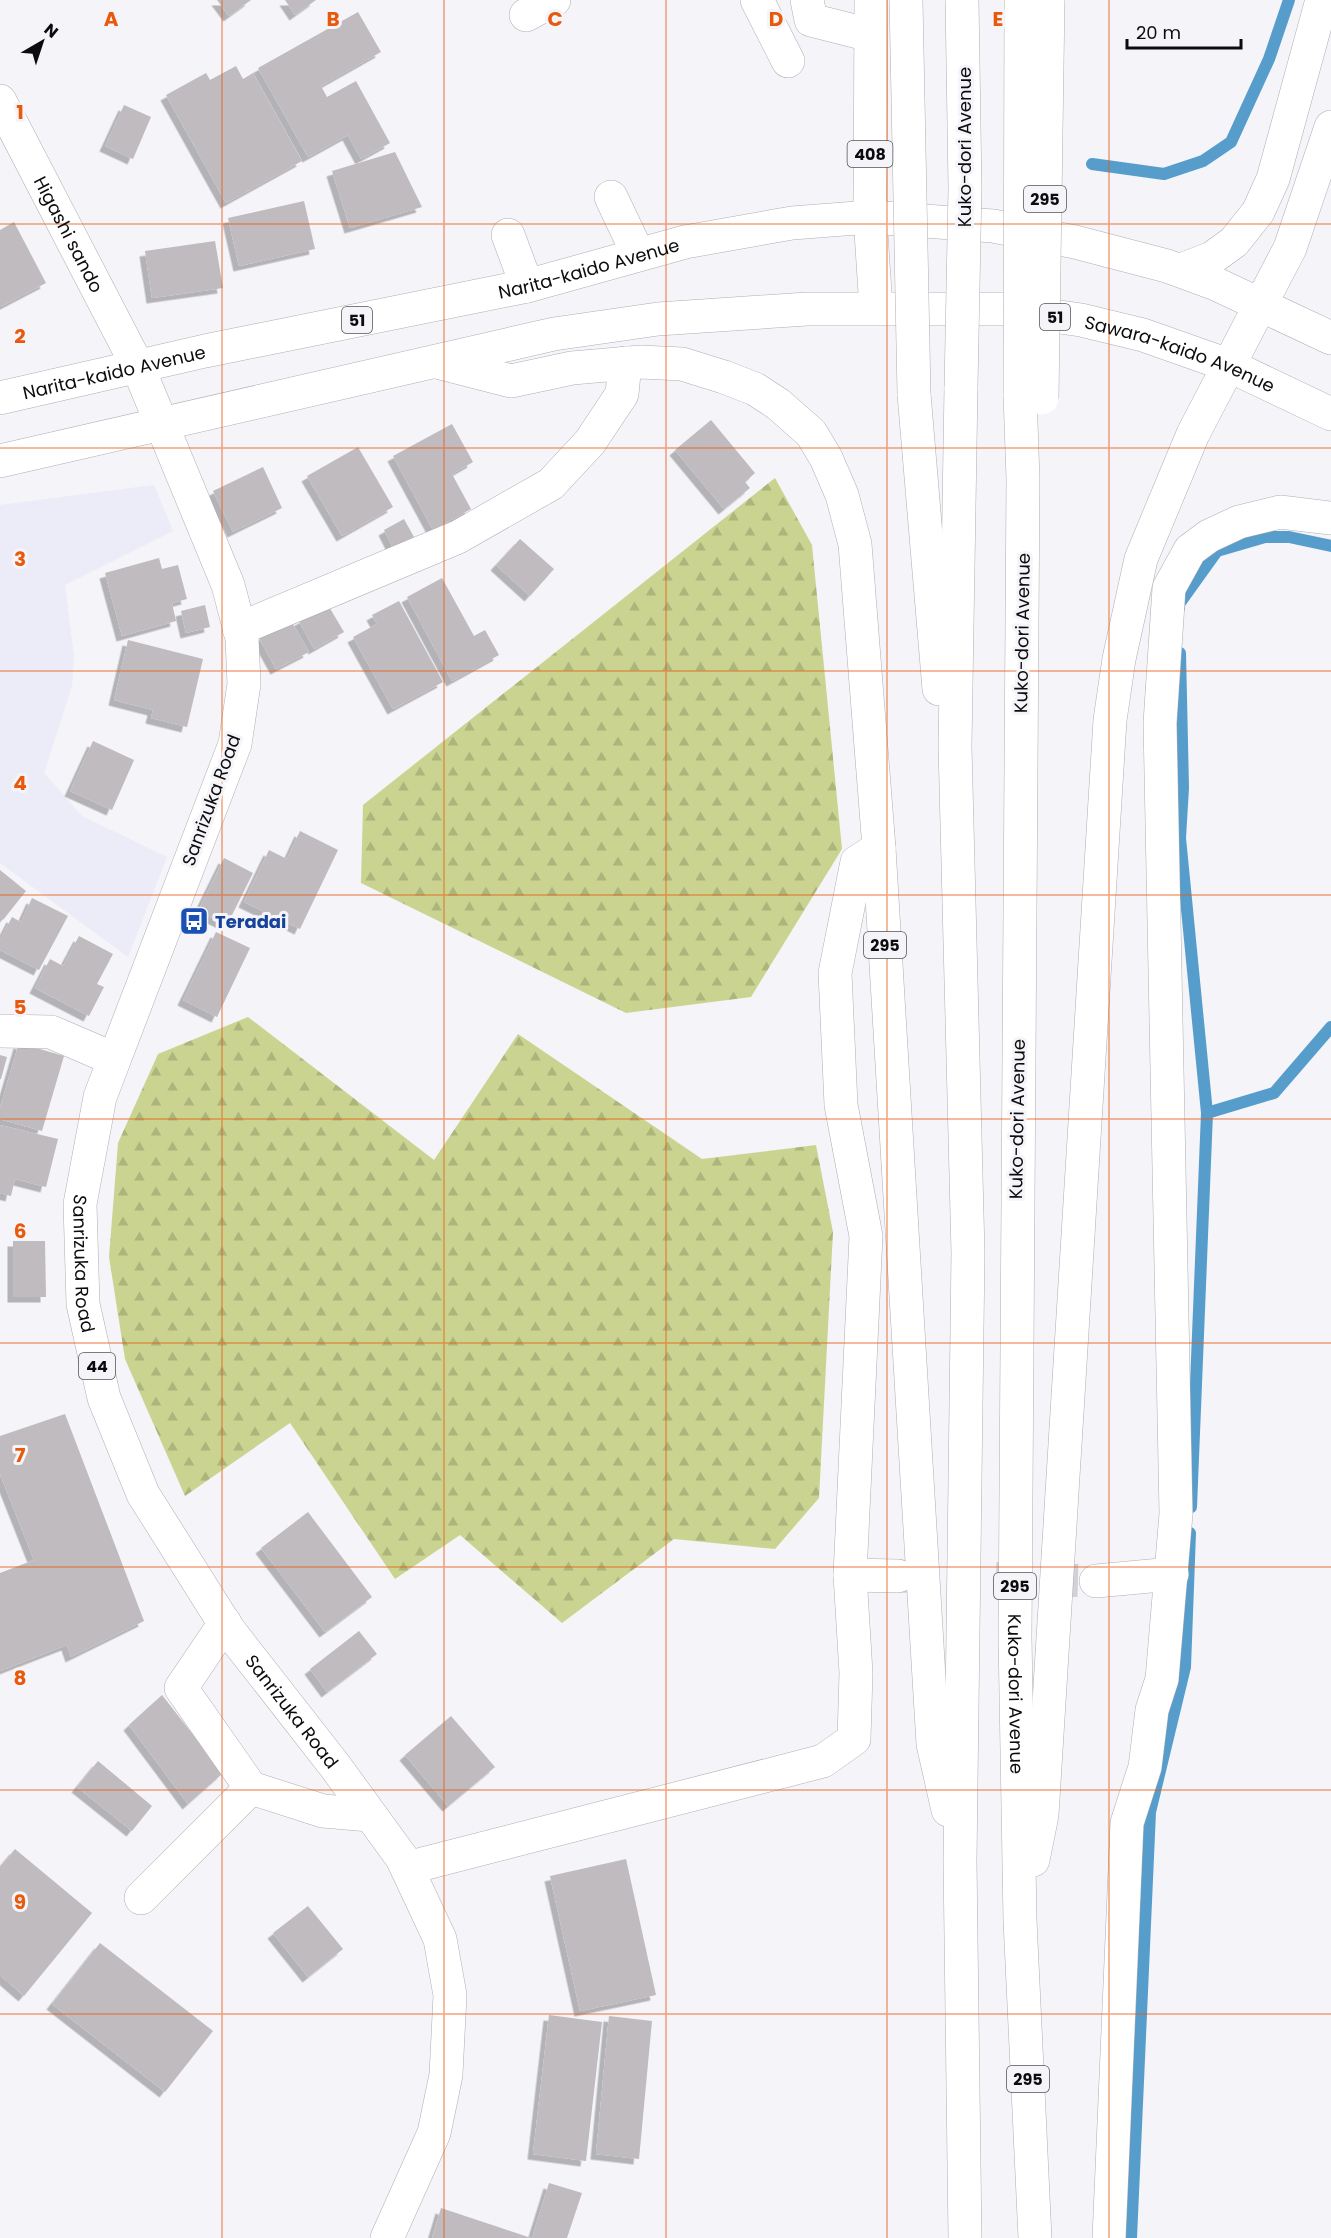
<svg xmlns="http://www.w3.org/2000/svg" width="1331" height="2238" font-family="Poppins,sans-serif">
	<defs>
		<pattern id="forest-firs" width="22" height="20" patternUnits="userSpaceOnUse" patternTransform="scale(1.5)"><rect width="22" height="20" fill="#cad490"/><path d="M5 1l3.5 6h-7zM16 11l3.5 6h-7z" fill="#acb57b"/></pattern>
		<filter id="shadow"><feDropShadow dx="-5.5" dy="5.5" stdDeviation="0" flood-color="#0004"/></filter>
	</defs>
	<rect width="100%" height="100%" fill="#f4f4f9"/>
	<path fill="#ecebf8" d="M154 485 173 531 65 585 74 657 72 686 44 773 82 816 167 857 128 957 0 863V505Z"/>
	<g fill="url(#forest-firs)">
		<path d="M775 478 812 545 842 849 751 997 626 1013 361 883 363 805Z"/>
		<path d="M248 1017 434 1160 518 1034 702 1159 816 1145 833 1232 819 1498 775 1549 674 1539 562 1623 460 1535 395 1579 290 1423 185 1496 125 1359 109 1257 118 1143 158 1054Z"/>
	</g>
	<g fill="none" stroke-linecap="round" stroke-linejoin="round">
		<g stroke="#569dcc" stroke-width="12">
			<path d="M1092 164 1164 174 1203 161 1231 142 1269 59 1289 0"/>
			<path d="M1179 608V604L1217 551 1265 537H1289L1331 546"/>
			<path d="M1180 653 1183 788 1180 838 1207 1113 1191 1507"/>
			<path d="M1207 1113 1274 1093 1331 1027"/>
			<path d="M1131 2238 1150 1812 1185 1667 1190 1533"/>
		</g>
	</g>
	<g fill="#bfbbbf" filter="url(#shadow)">
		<path d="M217 0H251L229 16Z"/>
		<path d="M285 0H316L295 15Z"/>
		<path d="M358 12 381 52 321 86 327 97 356 81 390 143 361 159 348 135 308 157 258 68Z"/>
		<path d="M236 66 243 79 253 73 302 161 226 203 166 95 206 73 210 80Z"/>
		<path d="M124 105 151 117 133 159 105 146Z"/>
		<path d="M395 152 422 207 350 228 332 171Z"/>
		<path d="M304 201 315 249 239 266 228 218Z"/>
		<path d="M14 222 46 283 0 307V230Z"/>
		<path d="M215 241 223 288 152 298 145 251Z"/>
		<path d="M711 420 755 473 745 482 750 488 724 509 675 450Z"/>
		<path d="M452 424 473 462 452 474 471 509 433 530 393 456Z"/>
		<path d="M358 447 393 507 342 536 307 476Z"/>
		<path d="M263 467 282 508 233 532 213 491Z"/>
		<path d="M404 519 414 537 393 548 384 530Z"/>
		<path d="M520 539 554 569 530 596 496 565Z"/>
		<path d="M159 558 162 569 178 565 187 599 172 603 176 621 122 636 105 573Z"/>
		<path d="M442 578 474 636 485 630 499 655 452 681 407 597Z"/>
		<path d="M399 601 443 682 393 709 353 637 377 624 372 615Z"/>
		<path d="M205 605 210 627 186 633 181 611Z"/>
		<path d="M328 605 344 632 314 649 299 621Z"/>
		<path d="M291 621 309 652 276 669 259 638Z"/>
		<path d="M128 640 203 659 187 727 151 718 153 710 114 700Z"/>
		<path d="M93 741 134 760 112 810 70 791Z"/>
		<path d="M300 831 338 850 300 929 244 902 269 850 287 859Z"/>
		<path d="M224 858 253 873 227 925 198 911Z"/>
		<path d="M0 870 26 891 3 920 0 917Z"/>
		<path d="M32 898 68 916 39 970 0 950V940L12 917 21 922Z"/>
		<path d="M216 932 250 948 217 1017 183 1000Z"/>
		<path d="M79 936 113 954 97 984 104 987 89 1016 35 988 50 959 63 966Z"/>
		<path d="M19 1043 64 1056 42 1131 0 1119V1108Z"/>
		<path d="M0 1055 7 1057 1 1079H0Z"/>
		<path d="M0 1125 58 1139 46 1187 15 1179 11 1196 0 1193Z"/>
		<path d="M13 1241H45L46 1297H13Z"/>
		<path d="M65 1414 144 1621 71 1657 67 1645 0 1671V1573L34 1560 0 1474V1436Z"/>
		<path d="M308 1512 372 1597 325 1632 261 1548Z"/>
		<path d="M359 1631 377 1654 327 1692 310 1669Z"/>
		<path d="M162 1695 223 1773 188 1804 129 1725Z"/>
		<path d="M451 1716 495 1767 448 1806 405 1755Z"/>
		<path d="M98 1761 152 1806 132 1831 77 1787Z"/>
		<path d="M15 1849 92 1913 24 1996 0 1975V1867Z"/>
		<path d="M626 1859 656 1995 580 2011 550 1876Z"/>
		<path d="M308 1906 343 1949 308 1977 273 1933Z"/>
		<path d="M100 1943 213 2031 165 2092 52 2004Z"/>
		<path d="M549 2015 602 2022 586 2161 533 2154Z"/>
		<path d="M609 2016 652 2021 639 2159 596 2154Z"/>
		<path d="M549 2183 582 2193 567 2238H532Z"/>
		<path d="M441 2208 531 2238H432Z"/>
	</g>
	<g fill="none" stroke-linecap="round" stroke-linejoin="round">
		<path stroke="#d1d1d6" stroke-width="33" stroke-dasharray="33 16" stroke-linecap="butt" d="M898 1576 1096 1581"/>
		<g stroke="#afaeb3" stroke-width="34">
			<g id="minor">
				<path d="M757 0 788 61"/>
				<path d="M807 0 811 20 870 35"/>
				<path d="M526 15 554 0"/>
				<path id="s1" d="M0 101 138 367"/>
				<path d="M611 197 638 254"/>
				<path d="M508 235 527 286"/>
				<path d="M239 629 458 537 551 484 590 442 622 394 625 363"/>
				<path d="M0 1031 51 1032 114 1059"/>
				<path d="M850 1575 898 1576"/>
				<path d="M1096 1581 1172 1574"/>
				<path d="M225 1623 181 1688 251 1788 323 1811 370 1815"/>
				<path d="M407 1868 823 1761 854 1739 856 1673 850 1575 866 1236 841 1105 835 973 857 862 879 848"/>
				<path d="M141 1898 251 1788"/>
				<path d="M1109 2238 1127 1823 1145 1767 1152 1710 1162 1679 1176 1514 1160 723 1169 588 1190 550 1209 536 1239 522 1280 512 1331 518"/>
			</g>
		</g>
		<g stroke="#afaeb3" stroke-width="34">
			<g id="major">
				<path id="s2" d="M138 367 228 585 242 638 244 684 235 744 100 1097 80 1204 83 1304 104 1398 143 1494 228 1629 335 1766 402 1858 440 1939 450 1995 446 2075 434 2133 387 2238"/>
			</g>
		</g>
		<g stroke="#afaeb3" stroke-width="34">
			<g id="highway">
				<path d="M871 0 870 217 876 308"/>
				<path d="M1181 270 1212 258 1234 242 1258 212 1273 179 1322 0"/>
				<path d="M437 362 511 381 572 368 641 362 682 364 724 377 755 389 778 404 811 433 826 458 842 495 855 544 879 848 933 1744 948 1810"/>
				<path d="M961 387 955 746 968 1253 960 1861 965 2238"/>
				<path d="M914 394 939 689"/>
				<path id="s3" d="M1020 394 1023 479 1015 1637 1020 1920 1035 2238"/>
				<path id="s4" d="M0 398 205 351 527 286 685 242 792 223 870 217 993 226 1075 242 1167 266 1216 284 1331 338"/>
				<path id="s5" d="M0 461 554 334 658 319 807 309H1004L1081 320 1143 335 1228 365 1331 414"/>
				<path d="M1033 1860 1042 1815 1110 720 1119 659 1141 559 1193 434 1290 248 1331 127"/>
			</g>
		</g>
		<use href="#minor" stroke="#fff" stroke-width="33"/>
		<use href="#major" stroke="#fff" stroke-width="33"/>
		<use href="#highway" stroke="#fff" stroke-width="33"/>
		<g stroke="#afaeb3" stroke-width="34" stroke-linecap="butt">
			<g id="highway-bridge">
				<path d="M906 0 914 394"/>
				<path d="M961 387 965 188 962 0"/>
				<path d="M1020 394 1021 0"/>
				<path d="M1042 398 1048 0"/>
			</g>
		</g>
		<use href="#highway-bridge" stroke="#fff" stroke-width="33"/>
	</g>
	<path fill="none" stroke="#e8590c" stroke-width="1.5" stroke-opacity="0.55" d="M222 0V2238M444 0V2238M666 0V2238M887 0V2238M1109 0V2238M0 224H1331M0 448H1331M0 671H1331M0 895H1331M0 1119H1331M0 1343H1331M0 1567H1331M0 1790H1331M0 2014H1331"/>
	<defs>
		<g id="bus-square" transform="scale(1.5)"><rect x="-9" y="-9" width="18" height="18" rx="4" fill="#1a4fb4" stroke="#f4f4f9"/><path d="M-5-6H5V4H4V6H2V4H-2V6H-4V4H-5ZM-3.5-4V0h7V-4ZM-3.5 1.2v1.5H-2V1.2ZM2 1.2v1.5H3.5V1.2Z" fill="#fff"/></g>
	</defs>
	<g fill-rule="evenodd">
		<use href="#bus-square" x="194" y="921"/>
	</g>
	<g text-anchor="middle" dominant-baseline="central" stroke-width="6" stroke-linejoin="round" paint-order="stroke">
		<g fill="#f4f4f9" stroke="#525254" stroke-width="1.5">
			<rect x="847.5" y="141" width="45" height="26" rx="4.5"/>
			<rect x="1024" y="186" width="42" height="26" rx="4.5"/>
			<rect x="1040" y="304" width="30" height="26" rx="4.5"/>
			<rect x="342" y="307" width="30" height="26" rx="4.5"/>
			<rect x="864" y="932" width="42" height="26" rx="4.5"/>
			<rect x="79" y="1353" width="36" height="26" rx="4.5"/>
			<rect x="994" y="1573" width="42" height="26" rx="4.5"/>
			<rect x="1007" y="2066" width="42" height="26" rx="4.5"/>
		</g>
		<g font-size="16" font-weight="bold" fill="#0c0c0e">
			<text x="870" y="154">408</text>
			<text x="1045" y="199">295</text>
			<text x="1055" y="317">51</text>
			<text x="357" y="320">51</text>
			<text x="885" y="945">295</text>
			<text x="97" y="1366">44</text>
			<text x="1015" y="1586">295</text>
			<text x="1028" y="2079">295</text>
		</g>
		<g font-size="18" fill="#0c0c0e" stroke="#f4f4f9">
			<text transform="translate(964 147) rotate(-90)">Kuko-dori Avenue</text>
			<text stroke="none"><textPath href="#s1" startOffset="150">Higashi sando</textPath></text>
			<text stroke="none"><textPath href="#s4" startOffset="603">Narita-kaido Avenue</textPath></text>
			<text stroke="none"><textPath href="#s5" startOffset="1202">Sawara-kaido Avenue</textPath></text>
			<text stroke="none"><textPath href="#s4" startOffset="117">Narita-kaido Avenue</textPath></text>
			<text transform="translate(1022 633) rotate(-89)">Kuko-dori Avenue</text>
			<text transform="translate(211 800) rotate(-70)">Sanrizuka Road</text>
			<text transform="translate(1017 1119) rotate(-89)">Kuko-dori Avenue</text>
			<text stroke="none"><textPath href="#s2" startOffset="944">Sanrizuka Road</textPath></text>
			<text stroke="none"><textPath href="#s3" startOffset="1300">Kuko-dori Avenue</textPath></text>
			<text stroke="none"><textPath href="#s2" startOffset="1448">Sanrizuka Road</textPath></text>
		</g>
		<g font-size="18" font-weight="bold" fill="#164399" stroke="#f4f4f9" text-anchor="start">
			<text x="215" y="921">Teradai</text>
		</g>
	</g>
	<g font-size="20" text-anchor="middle" font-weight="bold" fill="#e8590c" stroke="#f4f4f9" stroke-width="6" stroke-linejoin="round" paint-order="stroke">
		<text x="111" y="26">A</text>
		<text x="333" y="26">B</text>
		<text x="555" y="26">C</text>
		<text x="776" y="26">D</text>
		<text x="998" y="26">E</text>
		<text x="20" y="119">1</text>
		<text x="20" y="343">2</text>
		<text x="20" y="566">3</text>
		<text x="20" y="790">4</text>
		<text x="20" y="1014">5</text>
		<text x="20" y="1238">6</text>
		<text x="20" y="1462">7</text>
		<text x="20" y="1685">8</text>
		<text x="20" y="1909">9</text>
	</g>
	<g transform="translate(42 42) rotate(39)" stroke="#f4f4f9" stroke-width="4.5" paint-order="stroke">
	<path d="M0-4.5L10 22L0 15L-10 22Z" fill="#0c0c0e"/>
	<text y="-9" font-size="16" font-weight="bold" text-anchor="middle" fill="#0c0c0e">N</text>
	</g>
	<path d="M1127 39v9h114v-9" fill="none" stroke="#0c0c0e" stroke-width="3"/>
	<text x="1136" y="39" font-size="18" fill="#0c0c0e" stroke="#f4f4f9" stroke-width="4.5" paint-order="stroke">20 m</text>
</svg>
